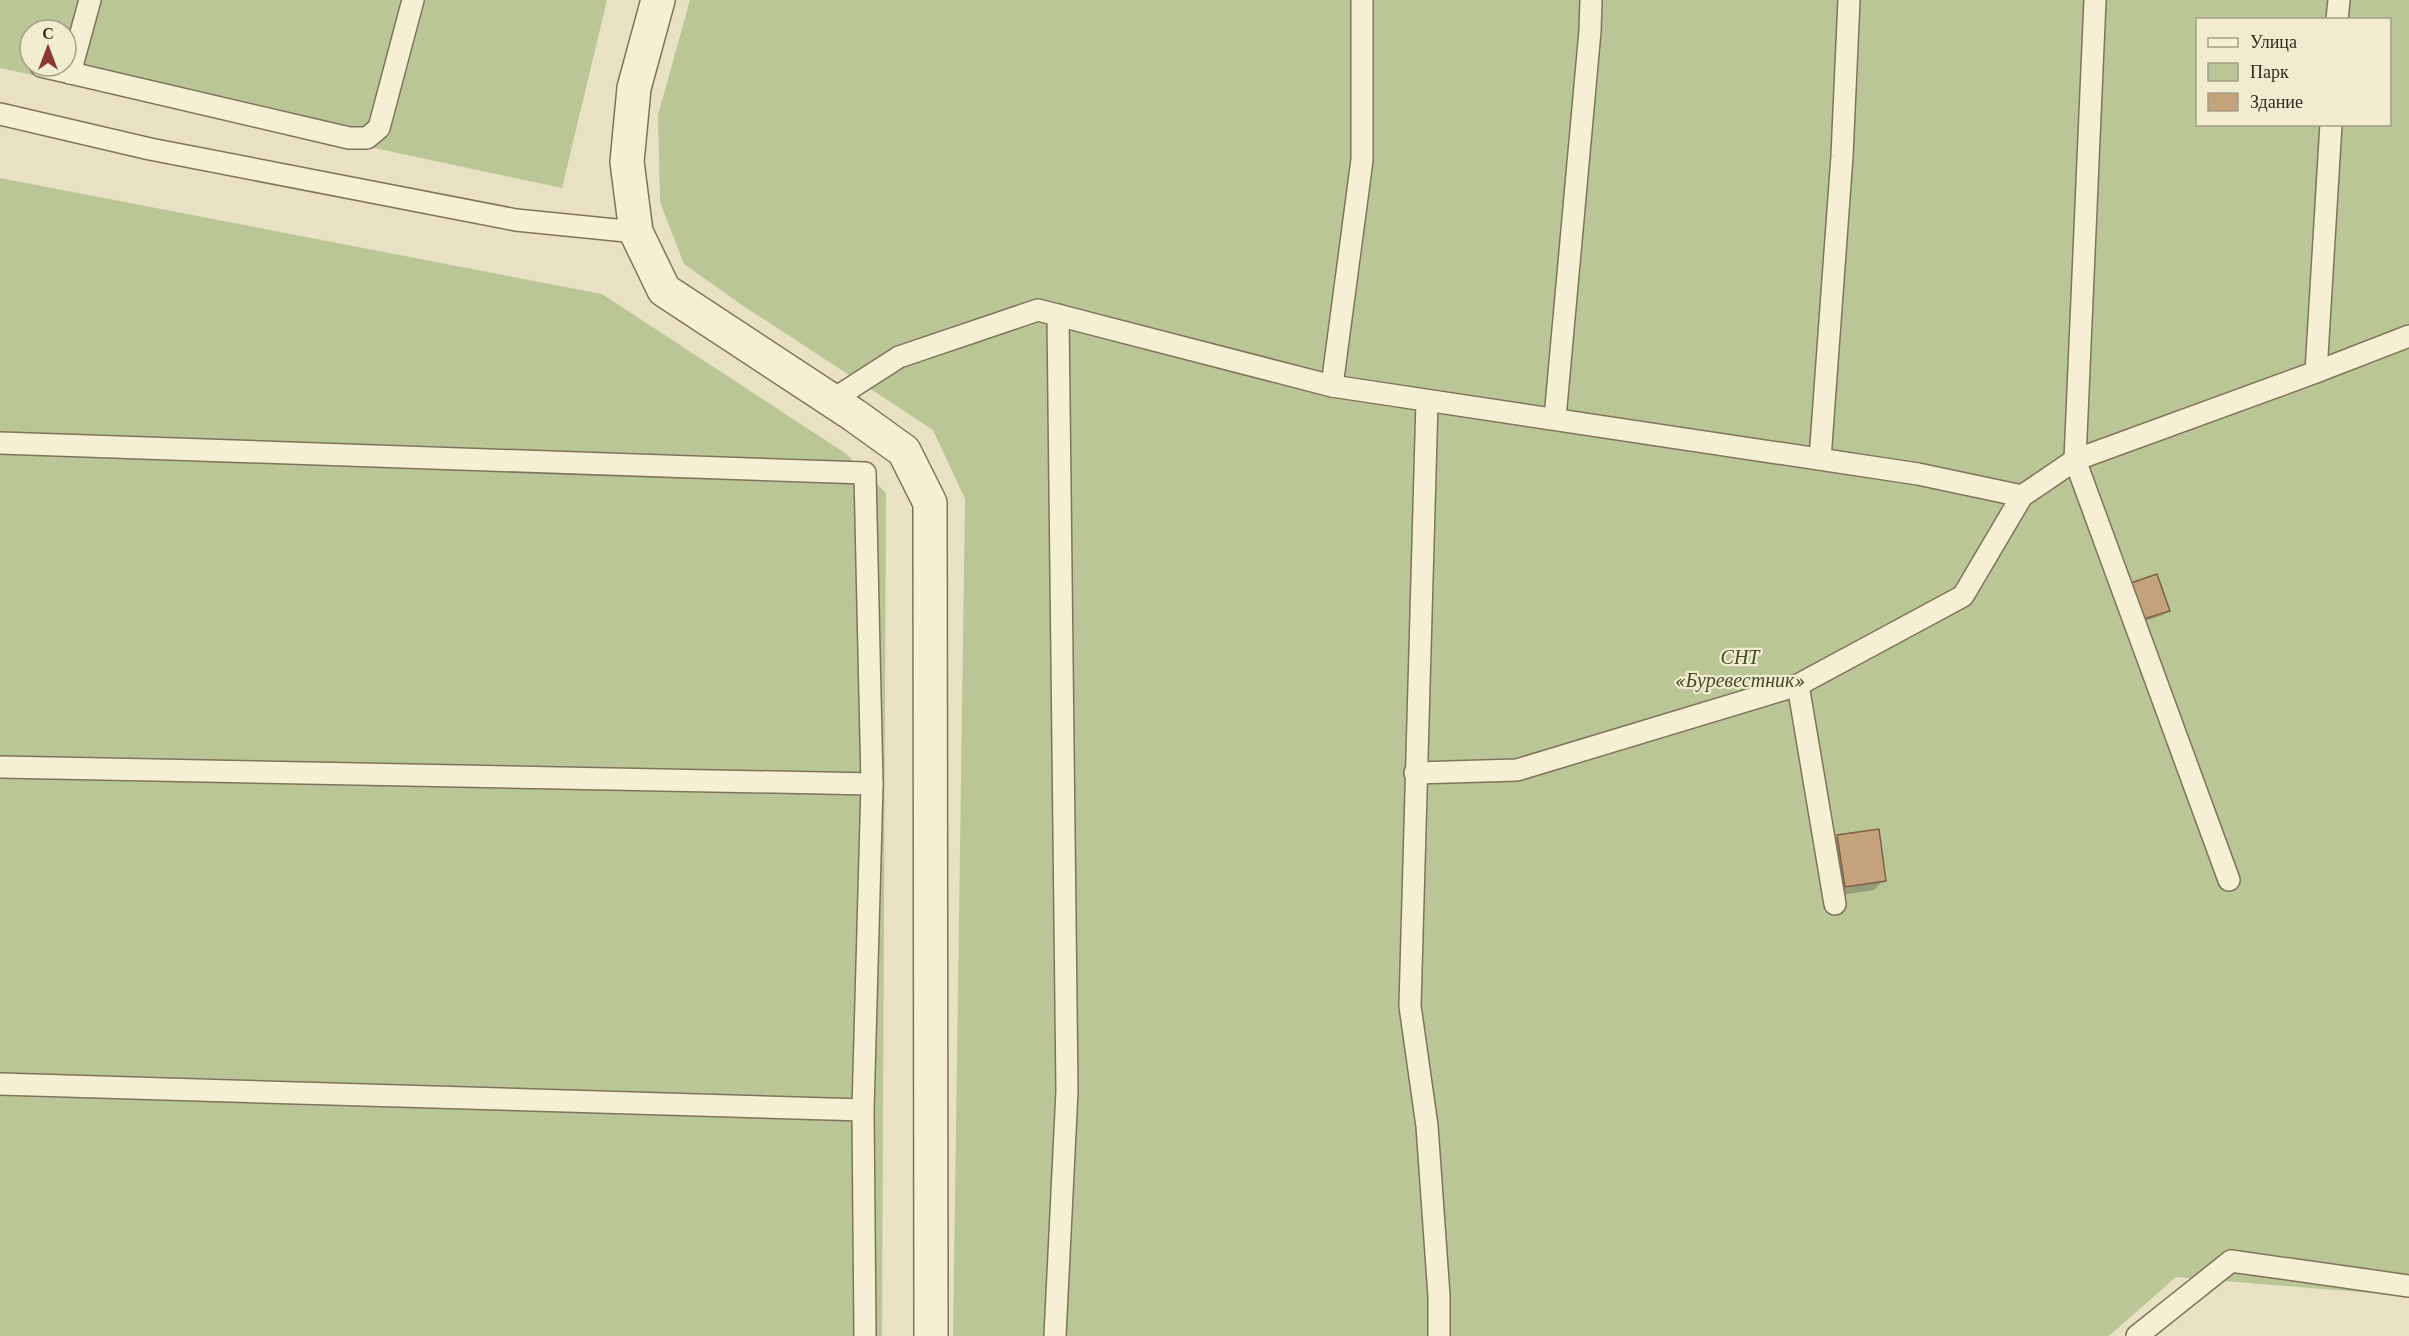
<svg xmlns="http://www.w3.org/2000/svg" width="2409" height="1336" font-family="'Crimson Pro',serif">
	<rect width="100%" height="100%" fill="#e9e2c2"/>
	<g fill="#bbc697" fill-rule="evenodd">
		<path d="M0 0H607L562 188 0 68ZM30 30H66V66H30Z"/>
		<path d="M690 0H2409V1296L2176 1277 2109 1336H953L965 499 933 430 742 305 684 264 660 202 658 115ZM2198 20H2390V124H2198Z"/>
		<path d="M0 178 602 294 845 453 886 493 882 1336H0Z"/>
	</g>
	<g fill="#0003">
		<path d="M2121 591 2168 610 2163 615 2133 625Z"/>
		<path d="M1838 836 1884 880 1874 890 1835 896 1828 846Z"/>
	</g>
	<g fill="#c4a27b" stroke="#7d6143" stroke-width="1.5">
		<path d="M2157 574 2170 611 2137 621 2125 585Z"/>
		<path d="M1879 829 1886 881 1845 887 1837 835Z"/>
	</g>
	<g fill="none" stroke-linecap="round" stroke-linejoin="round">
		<g stroke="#81735b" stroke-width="24">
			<g id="lane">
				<path d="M2095 0 2075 460 2229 880"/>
				<path d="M2337 20 2339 0"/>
				<path d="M41 66 349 138H367L379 128 413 0"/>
				<path d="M70 73 90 0"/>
				<path d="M0 114 150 149 516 220 636 232"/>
				<path d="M2316 372 2331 124"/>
				<path d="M1332 386 1362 160V0"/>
				<path d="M832 400 899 357 1038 310 1332 386 1918 474 2022 496"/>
				<path d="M1427 401 1410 1006 1427 1126 1439 1296V1336"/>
				<path d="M1555 418 1590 31 1591 0"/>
				<path d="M0 443 865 473 872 784 863 1110 865 1336"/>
				<path d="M1820 459 1842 156 1849 0"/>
				<path d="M1798 685 1835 904"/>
				<path d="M0 767 872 784"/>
				<path d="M1415 773 1517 770 1798 685 1963 596 2022 496 2075 460 2316 372 2409 336"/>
				<path d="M0 1084 863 1110"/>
				<path d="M1055 1336 1067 1091 1058 315"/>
				<path d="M2137 1336 2231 1261 2409 1286"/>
			</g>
		</g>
		<g stroke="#81735b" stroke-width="36">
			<path id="street" d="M658 0 634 88 627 162 636 232 664 290 854 415 904 451 930 503 931 1336"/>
		</g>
		<use href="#lane" stroke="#f5efd4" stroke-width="21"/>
		<use href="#street" stroke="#f5efd4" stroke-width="33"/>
	</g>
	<g text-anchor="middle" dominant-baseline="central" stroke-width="4.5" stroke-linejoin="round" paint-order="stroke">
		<g font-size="20" font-style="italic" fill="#3e4c26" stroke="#f1ecd0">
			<text x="1740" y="657">СНТ<tspan x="1740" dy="23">«Буревестник»</tspan></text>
		</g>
	</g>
	<rect x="2196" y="18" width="195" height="108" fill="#f1ecd0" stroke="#a59e89" stroke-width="1.5"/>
	<rect x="2208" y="38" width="30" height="9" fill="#f5efd4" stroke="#a59e89" stroke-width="1.5"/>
	<text x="2250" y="48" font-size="18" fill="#322a1e">Улица</text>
	<rect x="2208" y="63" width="30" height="18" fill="#bbc697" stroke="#a59e89" stroke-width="1.5"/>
	<text x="2250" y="78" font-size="18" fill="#322a1e">Парк</text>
	<rect x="2208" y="93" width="30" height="18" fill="#c4a27b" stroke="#a59e89" stroke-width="1.5"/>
	<text x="2250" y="108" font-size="18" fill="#322a1e">Здание</text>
	<g transform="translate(48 48)"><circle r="28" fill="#f1ecd0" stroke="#a59e89" stroke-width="1.5"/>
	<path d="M0-4.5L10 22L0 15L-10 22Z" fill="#8a3b31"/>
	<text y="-9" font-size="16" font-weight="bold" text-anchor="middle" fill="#322a1e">С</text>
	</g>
</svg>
